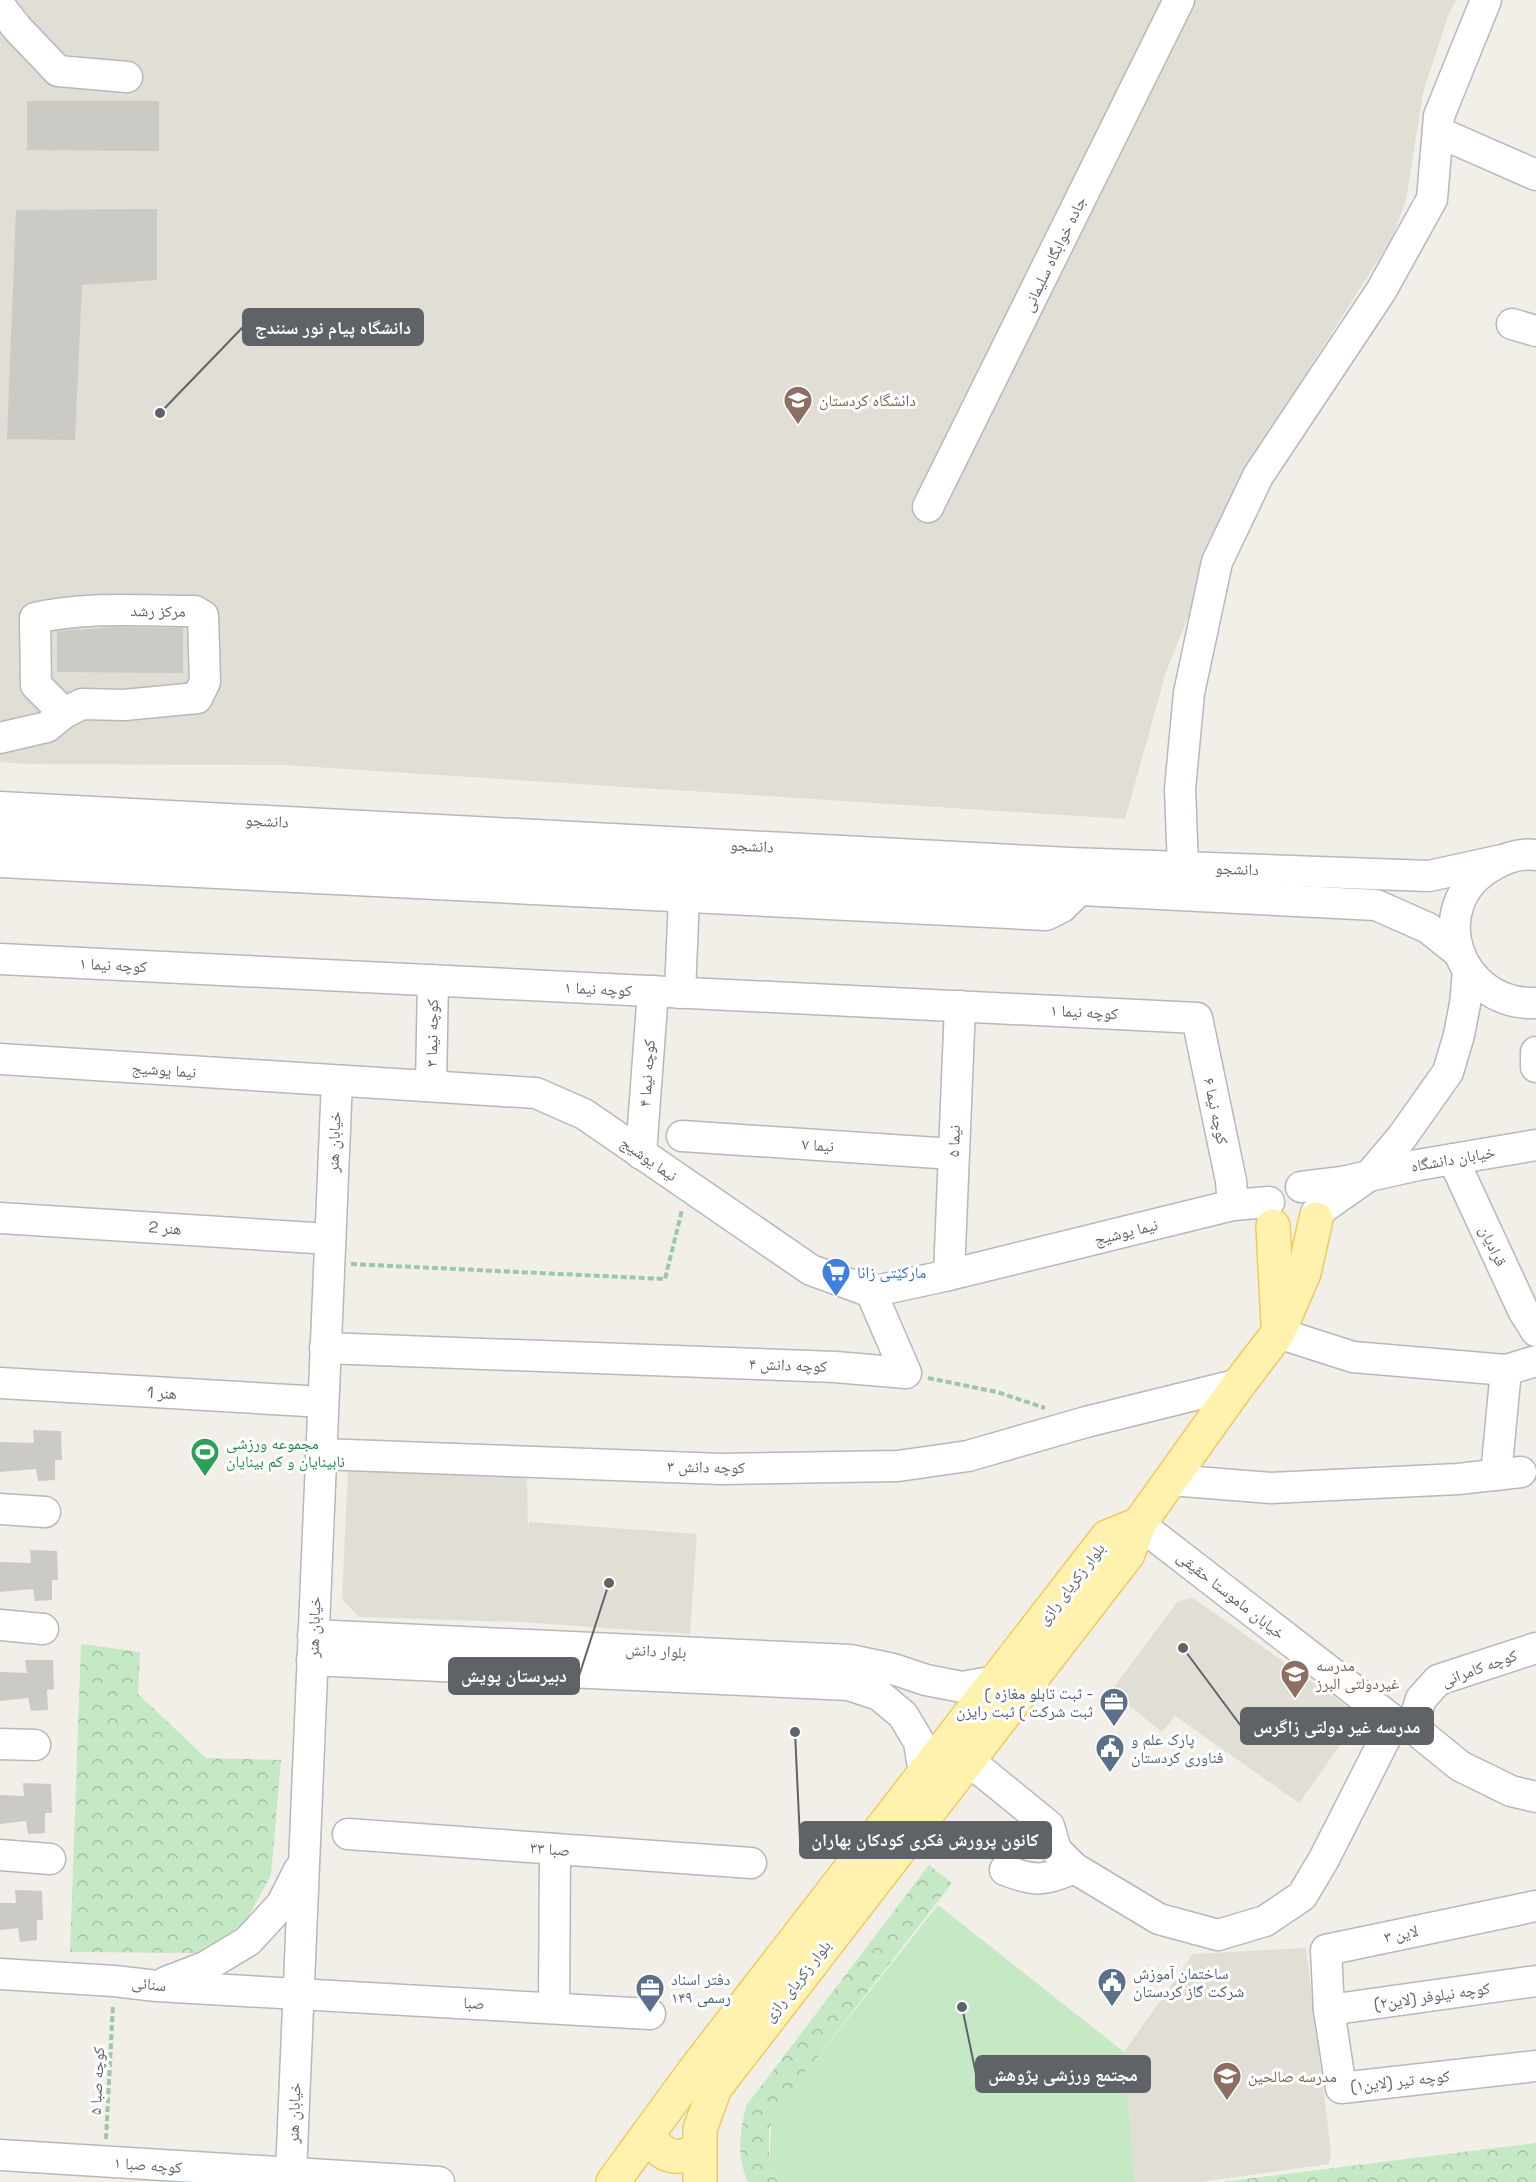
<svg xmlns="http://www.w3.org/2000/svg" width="1536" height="2182" font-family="'Space Grotesk','Noto Naskh Arabic',sans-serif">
	<defs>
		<pattern id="park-crowns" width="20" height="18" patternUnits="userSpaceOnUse" patternTransform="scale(1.5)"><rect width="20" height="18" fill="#c5e8c5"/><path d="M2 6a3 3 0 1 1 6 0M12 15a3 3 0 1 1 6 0" fill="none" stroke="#a3c0a4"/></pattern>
	</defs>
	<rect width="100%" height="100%" fill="#f1efe8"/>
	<g fill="#e1ded6">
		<path d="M0 0H1456L1448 16 1423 93 1406 200 1392 238 1309 369 1242 482 1166 672 1125 819 283 765 29 764 0 762Z"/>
		<path d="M348 1468 527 1475 528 1534 529 1522 697 1534 690 1634 522 1622 359 1617 342 1599Z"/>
		<path d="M1193 1598 1361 1716 1299 1803 1175 1716 1162 1732 1111 1691 1178 1601Z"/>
		<path d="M1306 1948 1331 2151 1329 2164 1200 2182H1135L1124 2052 1193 1954Z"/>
	</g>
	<g fill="url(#park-crowns)">
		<path d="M81 1644 140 1652 138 1694 206 1758 281 1760 271 1875 246 1921 203 1953 70 1952Z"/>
		<path d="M929 1865 952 1883 801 2078 769 2128V2168L778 2182H748C736 2156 740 2132 746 2106Z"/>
		<path d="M1536 2143V2182H1222Z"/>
	</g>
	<path fill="#c5e8c5" d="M938 1905 1124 2052 1135 2182H778L769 2168 771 2125 801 2078Z"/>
	<g fill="#cccac5">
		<path d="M27 101H159V151L27 150Z"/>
		<path d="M157 209V280L82 285 75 440 7 439 16 210Z"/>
		<path d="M114 627 183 628V673L57 672V631Z"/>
		<path d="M33 1430 61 1431 62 1460H55V1480L38 1481 36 1469 0 1472V1442L34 1443Z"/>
		<path d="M30 1550 57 1551 58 1580H52V1600L35 1601 33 1589 0 1592V1562L31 1563Z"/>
		<path d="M25 1660H53L54 1689 47 1690 48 1710 31 1711 28 1698 0 1701V1672L27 1673Z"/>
		<path d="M23 1783 51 1784 52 1813H45V1833L28 1834 26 1821 0 1824V1795L24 1796Z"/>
		<path d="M15 1890 42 1891 43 1920H37V1940L20 1942 18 1928 0 1930V1903H16Z"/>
	</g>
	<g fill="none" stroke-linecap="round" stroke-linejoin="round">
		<g stroke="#b5b8bc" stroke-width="33">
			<g id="minor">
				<path d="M0 6 17 28 58 71 127 77"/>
				<path d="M1438 132 1536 175"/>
				<path d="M1512 324 1536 331"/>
				<path d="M928 507 1179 0"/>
				<path d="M0 738 47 727 64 713 82 704 124 705 197 698 205 682 203 616 195 611C142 611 86 606 35 618L36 685 64 713"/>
				<path d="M0 807 1070 863 1429 876 1502 860"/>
				<path d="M0 835 1376 905 1428 928 1458 952"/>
				<path d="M1536 855C1521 853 1505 858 1492 866 1423 905 1457 1006 1536 1003"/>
				<path d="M0 862 1046 915 1062 907 1078 891"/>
				<path d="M1183 867 1180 789 1189 693 1217 562 1258 476 1381 291 1432 199 1439 116 1486 0"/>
				<path d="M0 959 1197 1018 1231 1181 1233 1205"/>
				<path d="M680 993 684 896"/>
				<path d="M1536 1052V1067"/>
				<path d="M0 1059 536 1093 584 1114 811 1270 871 1292 949 1275 1233 1205 1269 1202"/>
				<path d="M431 1086 433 980"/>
				<path d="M682 1136 953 1154"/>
				<path d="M641 1154 653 991"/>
				<path d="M1453 1159 1523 1310 1536 1331"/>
				<path d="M1301 1187 1342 1182 1418 1165 1536 1145"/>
				<path d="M1316 1213 1370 1175 1402 1137 1448 1072 1459 1035 1465 1004 1468 971"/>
				<path d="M0 1218 330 1239"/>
				<path d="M949 1275 960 1006"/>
				<path d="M1278 1333 1353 1357 1506 1370 1536 1361"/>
				<path d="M325 1348 835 1367 906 1373 871 1292"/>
				<path d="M0 1383 323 1402"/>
				<path d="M321 1454 722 1469 898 1466 968 1456 1086 1422 1239 1384"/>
				<path d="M1496 1475 1506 1370"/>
				<path d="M1171 1480 1271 1488 1458 1479 1521 1472"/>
				<path d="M0 1509 45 1512"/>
				<path d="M1139 1524 1394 1721 1412 1727 1460 1766 1511 1791 1536 1797"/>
				<path d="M0 1625 43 1629"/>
				<path d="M313 1635 850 1660 893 1669 926 1680 962 1687 996 1681"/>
				<path d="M312 1660 849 1685 879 1695 903 1715 919 1742 924 1774"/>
				<path d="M1412 1727 1421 1699 1438 1680 1536 1648"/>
				<path d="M0 1744 35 1745"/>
				<path d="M968 1760 1049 1826 1056 1850 1074 1868 1159 1919 1218 1935 1265 1921 1302 1896 1324 1859 1394 1721"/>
				<path d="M348 1834 751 1863"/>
				<path d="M0 1855 50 1859"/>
				<path d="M1005 1870C1035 1882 1045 1881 1074 1868"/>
				<path d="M1536 1906 1326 1950 1329 2010 1341 2088 1536 2066"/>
				<path d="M0 1974 114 1981 157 1986 650 2014"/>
				<path d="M166 1982 205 1967 248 1941 282 1904 299 1870"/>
				<path d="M554 2008 555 1849"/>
				<path d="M1329 2010 1536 1981"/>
				<path d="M0 2155 439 2182"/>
				<path d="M291 2174 337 1081"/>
			</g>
		</g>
		<g stroke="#f2c960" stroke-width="36">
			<g id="major">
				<path d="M1273 1226 1278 1325"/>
				<path d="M649 2133C659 2157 676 2162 699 2150"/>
				<path d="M613 2182 694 2071 1107 1537 1139 1524"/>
				<path d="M700 2182V2129L715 2088 1128 1554 1139 1524 1239 1384 1278 1333 1304 1273 1316 1219"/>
			</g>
		</g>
		<g stroke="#9cc7a9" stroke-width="4" stroke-dasharray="6 3" stroke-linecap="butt">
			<path d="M351 1264 665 1279 682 1210"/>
			<path d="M928 1378 997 1392 1045 1408"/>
			<path d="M106 2139 113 2005"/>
		</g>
		<use href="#minor" stroke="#fff" stroke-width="30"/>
		<use href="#major" stroke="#fff2af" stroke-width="33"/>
	</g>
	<defs>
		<g id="university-pin" transform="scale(1.5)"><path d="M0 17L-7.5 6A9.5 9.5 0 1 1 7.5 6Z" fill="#8d6e63" stroke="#fff"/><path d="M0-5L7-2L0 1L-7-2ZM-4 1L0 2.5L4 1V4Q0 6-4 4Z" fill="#fff"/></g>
		<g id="supermarket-pin" transform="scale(1.5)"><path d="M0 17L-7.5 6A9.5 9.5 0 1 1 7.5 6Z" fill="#3f7fe0" stroke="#fff"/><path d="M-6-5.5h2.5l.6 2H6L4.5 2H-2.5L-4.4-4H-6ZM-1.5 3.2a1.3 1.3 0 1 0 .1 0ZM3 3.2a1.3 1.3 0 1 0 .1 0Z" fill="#fff"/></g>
		<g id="stadium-pin" transform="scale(1.5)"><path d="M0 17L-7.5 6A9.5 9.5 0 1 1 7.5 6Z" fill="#2e9e5b" stroke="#fff"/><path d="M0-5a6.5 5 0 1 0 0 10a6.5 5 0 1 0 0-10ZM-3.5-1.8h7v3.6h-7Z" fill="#fff"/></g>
		<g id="school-pin" transform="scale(1.5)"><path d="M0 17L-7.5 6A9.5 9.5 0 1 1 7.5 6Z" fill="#8d6e63" stroke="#fff"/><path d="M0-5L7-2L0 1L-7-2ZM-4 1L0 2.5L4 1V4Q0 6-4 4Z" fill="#fff"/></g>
		<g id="office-pin" transform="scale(1.5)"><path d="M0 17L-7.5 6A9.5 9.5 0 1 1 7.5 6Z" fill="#5c6f8a" stroke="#fff"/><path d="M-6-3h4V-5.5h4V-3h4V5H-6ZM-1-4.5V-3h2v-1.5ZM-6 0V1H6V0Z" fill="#fff"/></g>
		<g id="civic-pin" transform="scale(1.5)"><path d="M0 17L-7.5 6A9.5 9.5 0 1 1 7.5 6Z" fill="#5c6f8a" stroke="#fff"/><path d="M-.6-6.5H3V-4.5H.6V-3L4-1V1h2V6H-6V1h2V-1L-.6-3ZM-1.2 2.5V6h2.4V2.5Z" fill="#fff"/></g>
	</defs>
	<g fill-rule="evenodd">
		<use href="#university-pin" x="798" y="400"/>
		<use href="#supermarket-pin" x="836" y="1272"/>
		<use href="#stadium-pin" x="205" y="1452"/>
		<use href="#school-pin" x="1295" y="1674"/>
		<use href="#office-pin" x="1114" y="1702"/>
		<use href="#civic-pin" x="1110" y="1748"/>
		<use href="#civic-pin" x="1112" y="1982"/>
		<use href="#office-pin" x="650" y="1988"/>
		<use href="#school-pin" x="1227" y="2076"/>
	</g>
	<g text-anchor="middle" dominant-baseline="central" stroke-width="6" stroke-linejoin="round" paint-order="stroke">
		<g font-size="16" fill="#5f6368" stroke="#fff">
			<text transform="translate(1054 254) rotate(-64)">جاده خوابگاه سلیمانی</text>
			<text transform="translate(158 611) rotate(1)">مرکز رشد</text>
			<text transform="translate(267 821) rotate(3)">دانشجو</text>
			<text transform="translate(752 846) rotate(3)">دانشجو</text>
			<text transform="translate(1237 869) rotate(2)">دانشجو</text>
			<text transform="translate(113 965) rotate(3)">کوچه نیما ۱</text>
			<text transform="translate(598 989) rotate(3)">کوچه نیما ۱</text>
			<text transform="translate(1084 1012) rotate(3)">کوچه نیما ۱</text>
			<text transform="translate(432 1033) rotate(-89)">کوچه نیما ۳</text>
			<text transform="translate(164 1070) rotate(4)">نیما یوشیج</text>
			<text transform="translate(647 1073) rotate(-86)">کوچه نیما ۴</text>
			<text transform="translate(1216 1111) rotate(78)">کوچه نیما ۶</text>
			<text transform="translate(954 1141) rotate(-88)">نیما ۵</text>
			<text transform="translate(334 1142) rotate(-88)">خیابان هنر</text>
			<text transform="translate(818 1145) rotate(4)">نیما ۷</text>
			<text transform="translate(649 1159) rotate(35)">نیما یوشیج</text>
			<text transform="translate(1453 1159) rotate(-10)">خیابان دانشگاه</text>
			<text transform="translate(165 1228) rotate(4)">هنر 2</text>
			<text transform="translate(1126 1232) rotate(-14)">نیما یوشیج</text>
			<text transform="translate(1493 1246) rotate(65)">قرادیان</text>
			<text transform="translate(788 1365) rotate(2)">کوچه دانش ۴</text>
			<text transform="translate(162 1393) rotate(3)">هنر 1</text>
			<text transform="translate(706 1467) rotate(1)">کوچه دانش ۳</text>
			<text transform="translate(1071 1584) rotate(-52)">بلوار زکریای رازی</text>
			<text transform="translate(1231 1595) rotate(38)">خیابان ماموستا حقیقی</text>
			<text transform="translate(314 1627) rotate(-88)">خیابان هنر</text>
			<text transform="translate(656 1651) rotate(3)">بلوار دانش</text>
			<text transform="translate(1479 1668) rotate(-20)">کوچه کامرانی</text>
			<text transform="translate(550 1849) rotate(4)">۳۳ صبا</text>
			<text transform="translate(1401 1934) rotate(-12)">لاین ۳</text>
			<text transform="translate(797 1981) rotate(-52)">بلوار زکریای رازی</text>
			<text transform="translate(149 1984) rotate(6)">سنائی</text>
			<text transform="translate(1432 1996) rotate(-8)">کوچه نیلوفر (لاین۲)</text>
			<text transform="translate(474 2003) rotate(3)">صبا</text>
			<text transform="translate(97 2081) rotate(-87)">کوچه صبا ۵</text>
			<text transform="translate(1400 2081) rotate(-6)">کوچه تیر (لاین۱)</text>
			<text transform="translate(294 2113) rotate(-88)">خیابان هنر</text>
			<text transform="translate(148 2165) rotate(4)">کوچه صبا ۱</text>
		</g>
		<g font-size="16" fill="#785e54" stroke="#fff" text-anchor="start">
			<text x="819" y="400">دانشگاه کردستان</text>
			<text x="1316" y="1665">مدرسه<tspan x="1316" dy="18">غیردولتی البرز</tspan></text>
			<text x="1248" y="2076">مدرسه صالحین</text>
		</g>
		<g font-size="16" fill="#366cbe" stroke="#fff" text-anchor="start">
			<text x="857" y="1272">مارکێتی زانا</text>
		</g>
		<g font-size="16" fill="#27864d" stroke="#fff" text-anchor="start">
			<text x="226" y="1443">مجموعه ورزشی<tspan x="226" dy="18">نابینایان و کم بینایان</tspan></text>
		</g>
		<g font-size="16" fill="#4e5e75" stroke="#fff" text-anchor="start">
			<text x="1093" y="1693" text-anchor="end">( ثبت تابلو مغازه -<tspan x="1093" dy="18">ثبت شرکت ) ثبت رایزن</tspan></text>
			<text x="1131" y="1739">پارک علم و<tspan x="1131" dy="18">فناوری کردستان</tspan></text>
			<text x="1133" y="1973">ساختمان آموزش<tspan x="1133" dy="18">شرکت گاز کردستان</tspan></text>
			<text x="671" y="1979">دفتر اسناد<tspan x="671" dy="18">رسمی ۱۴۹</tspan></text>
		</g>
	</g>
	<path fill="none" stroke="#5f6368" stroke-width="2" d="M160 413L243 327M609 1583L579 1676M1183 1648L1241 1726M795 1732L800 1840M962 2007L976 2074"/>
	<g fill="#5f6368" stroke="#fff" stroke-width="2">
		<circle cx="160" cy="413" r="6"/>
		<circle cx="609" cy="1583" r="6"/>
		<circle cx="1183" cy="1648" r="6"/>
		<circle cx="795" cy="1732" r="6"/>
		<circle cx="962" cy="2007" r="6"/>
	</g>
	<g fill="#5f6368" stroke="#5f6368" stroke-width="2">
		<rect x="243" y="309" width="180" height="36" rx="6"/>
		<rect x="449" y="1658" width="130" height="36" rx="6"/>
		<rect x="1241" y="1708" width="192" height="36" rx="6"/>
		<rect x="800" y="1822" width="251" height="36" rx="6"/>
		<rect x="976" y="2056" width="174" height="36" rx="6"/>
	</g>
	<g font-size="18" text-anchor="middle" font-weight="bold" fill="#fff">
		<text x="333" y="334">دانشگاه پیام نور سنندج</text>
		<text x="514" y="1682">دبیرستان پویش</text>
		<text x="1337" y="1733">مدرسه غیر دولتی زاگرس</text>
		<text x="925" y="1846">کانون پرورش فکری کودکان بهاران</text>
		<text x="1063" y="2081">مجتمع ورزشی پژوهش</text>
	</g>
</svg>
